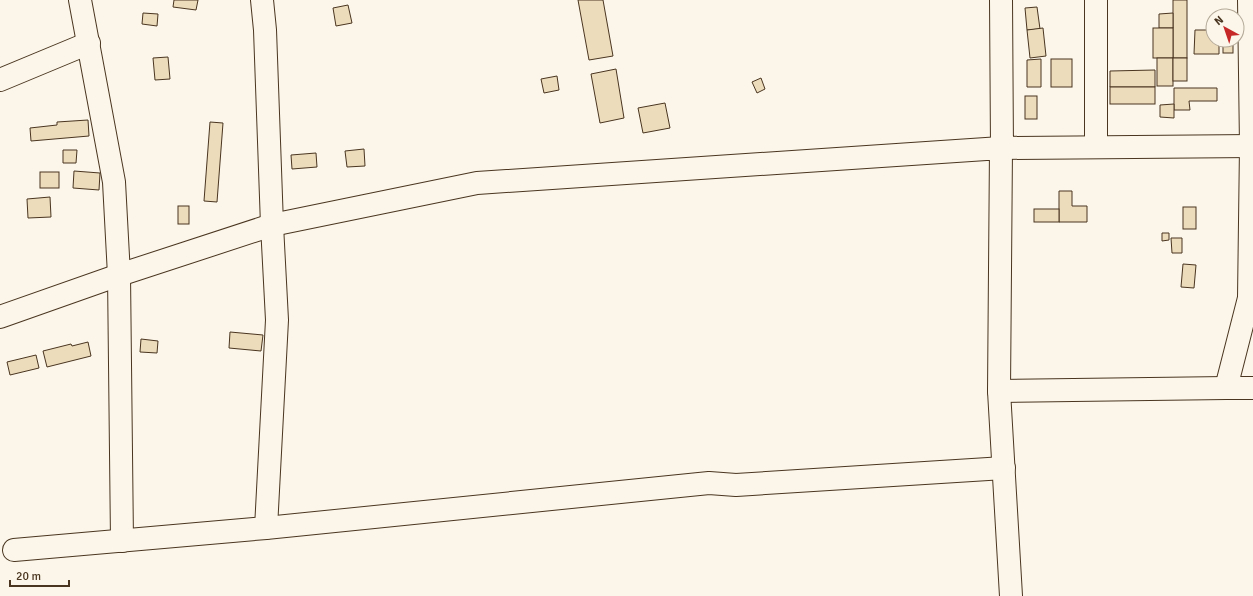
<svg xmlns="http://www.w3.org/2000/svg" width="1253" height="596" font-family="Signika,sans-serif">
	<rect width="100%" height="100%" fill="#fbf6e9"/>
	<g fill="#ecdcbc" stroke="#4a3520">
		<path d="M174 0H198L196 10 173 7Z"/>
		<path d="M578 0H603L613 56 589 60Z"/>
		<rect x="1173" y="0" width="14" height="58"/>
		<path d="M348 5 352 23 336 26 333 8Z"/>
		<path d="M1037 7 1040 29 1027 30 1025 8Z"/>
		<path d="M143 13 158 14 157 26 142 24Z"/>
		<path d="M1173 13V28H1159V14Z"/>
		<path d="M1043 28 1046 56 1030 58 1027 30Z"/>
		<rect x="1153" y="28" width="20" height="30"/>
		<path d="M1195 30H1213V40H1219V54H1194Z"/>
		<rect x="1223" y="43" width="10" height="10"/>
		<path d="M168 57 170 79 155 80 153 58Z"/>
		<rect x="1157" y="58" width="16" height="28"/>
		<rect x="1173" y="58" width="14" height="23"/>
		<path d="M1041 59V87H1027V60Z"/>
		<rect x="1051" y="59" width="21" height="28"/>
		<path d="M616 69 624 118 600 123 591 74Z"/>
		<path d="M1155 70V87H1110V71Z"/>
		<path d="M557 76 559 90 544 93 541 79Z"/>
		<path d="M761 78 765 89 757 93 752 82Z"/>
		<rect x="1110" y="87" width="45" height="17"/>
		<path d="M1174 88H1217V101H1189L1190 110H1174Z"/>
		<rect x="1025" y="96" width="12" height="23"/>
		<path d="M665 103 670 128 643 133 638 108Z"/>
		<path d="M1174 104V118L1160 117V105Z"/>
		<path d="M88 120 89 136 31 141 30 128 57 125V122Z"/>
		<path d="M210 122 223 123 217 202 204 201Z"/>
		<path d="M364 149 365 166 347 167 345 151Z"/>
		<path d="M63 150H77L76 163H63Z"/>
		<path d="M316 153 317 167 292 169 291 155Z"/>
		<path d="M74 171 100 173 99 190 73 188Z"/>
		<rect x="40" y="172" width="19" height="16"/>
		<path d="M1059 191H1072V206H1087V222H1059Z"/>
		<path d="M50 197 51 217 28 218 27 199Z"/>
		<rect x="178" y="206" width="11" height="18"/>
		<rect x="1183" y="207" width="13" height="22"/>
		<rect x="1034" y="209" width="25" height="13"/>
		<path d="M1162 233H1169V240L1162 241Z"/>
		<path d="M1171 238H1182V253H1172Z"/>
		<path d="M1183 264 1196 265 1194 288 1181 287Z"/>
		<path d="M230 332 263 335 261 351 229 348Z"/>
		<path d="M141 339 158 341 157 353 140 352Z"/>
		<path d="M88 342 91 356 47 367 43 351 71 344 72 346Z"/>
		<path d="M36 355 39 368 10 375 7 362Z"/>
	</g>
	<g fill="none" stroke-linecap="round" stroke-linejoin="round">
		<g stroke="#4a3520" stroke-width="24">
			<g id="minor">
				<path d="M80 0 114 182 119 275 122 541"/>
				<path d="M262 0 265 30 272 225 277 320 266 528"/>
				<path d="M1001 0 1002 148 1253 146"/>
				<path d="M0 80 89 43"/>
				<path d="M1096 147V0"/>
				<path d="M0 317 119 275 272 225 477 183 1001 148 999 391 1011 596"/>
				<path d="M1226 388 1249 298 1251 146 1249 0"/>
				<path d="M999 391 1226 388H1253"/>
				<path d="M14 550 266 528 709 483 736 485 1004 468"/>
			</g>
		</g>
		<use href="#minor" stroke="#fbf6e9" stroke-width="22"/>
	</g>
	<g transform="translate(1225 28) rotate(320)"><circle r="19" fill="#fbf6e9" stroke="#b4a999"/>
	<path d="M0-3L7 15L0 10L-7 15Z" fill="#c62828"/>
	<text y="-6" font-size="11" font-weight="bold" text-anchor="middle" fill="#4a3520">N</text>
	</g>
	<path d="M10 580v6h59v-6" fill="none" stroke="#4a3520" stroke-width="2"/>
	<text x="16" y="580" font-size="12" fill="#4a3520" stroke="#fbf6e9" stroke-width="3" paint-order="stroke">20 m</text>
</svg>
